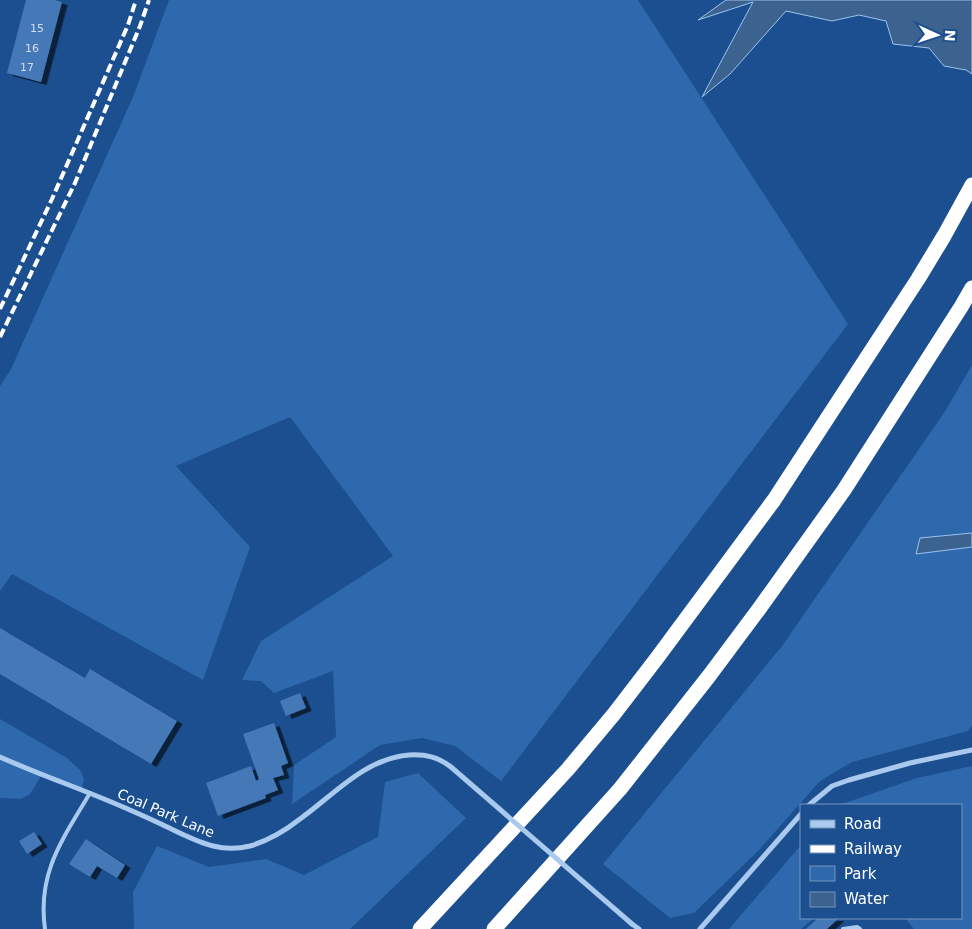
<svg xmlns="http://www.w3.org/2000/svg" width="972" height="929" font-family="'DejaVu Sans',sans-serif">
	<defs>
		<filter id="shadow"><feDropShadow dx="5.5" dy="3" stdDeviation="0" flood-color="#0009"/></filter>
	</defs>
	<rect width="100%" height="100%" fill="#1b4f8f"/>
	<g fill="#2e69ad">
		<path d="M169 0H638L848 324 501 781 455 746 422 738 380 745 292 804 294 765 336 737 333 671 274 693 261 681 242 680 261 641 393 556 290 417 176 466 250 547 203 680 12 574 0 591V386L11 369 133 97Z"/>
		<path d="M972 365V533L920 538 917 554 972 547V725L968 731 852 762 820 781 758 851 694 913 670 918 603 864 782 646 944 413Z"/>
		<path d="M0 719 67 758 80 770 84 779 82 789 43 773 30 794 21 799 0 798Z"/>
		<path d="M972 766V929H914L905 918H961V805H839L917 778Z"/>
		<path d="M418 773 466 818 350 929H134L133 892 157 846 209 867 266 859 304 875 378 837 385 782Z"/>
		<path d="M801 845V918H814L801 929H729Z"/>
	</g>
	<g fill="#3c6290" stroke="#9cc4f0">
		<path d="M726 0H972V74L966 70 944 66 929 48 893 44 886 21 859 15 832 21 786 11 730 74 702 97 753 2 698 20Z"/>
		<path d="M972 533V547L916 554 920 538Z"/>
	</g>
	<g fill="#4478b7" filter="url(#shadow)">
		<path d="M26 0H55L62 2 41 82 7 73Z"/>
		<path d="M0 628 85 678 90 669 177 721 151 764 0 674Z"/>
		<path d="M300 693 306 708 286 716 280 701Z"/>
		<path d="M274 723 288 763 281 766 284 775 273 778 278 790 265 795 266 798 218 816 206 783 251 766 256 781 259 779 243 734Z"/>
		<path d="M34 832 42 844 27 854 19 841Z"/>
		<path d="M86 839 125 865 117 878 97 866 90 877 69 864Z"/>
		<path d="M818 918H839L827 929H806Z"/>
	</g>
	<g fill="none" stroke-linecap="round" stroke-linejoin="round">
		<g stroke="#a9c9ee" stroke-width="4">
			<path d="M45 929C37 872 63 839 90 793"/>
			<path d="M843 929 857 927 860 929"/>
		</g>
		<g stroke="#a9c9ee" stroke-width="5">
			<path d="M0 757C40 775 82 789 123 807 135 812 148 818 161 824 178 832 194 841 213 846 225 849 238 849 250 846 267 841 286 830 300 819 335 794 364 759 409 755 426 754 438 757 451 767"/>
			<path d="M809 805 832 786 849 780 910 763 972 750"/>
			<path d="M632 924 639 929"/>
			<path d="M700 929 801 814"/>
		</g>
		<g stroke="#fff" stroke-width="15">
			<path d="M420 929 568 769 614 714 657 658 774 500 918 279 944 236 972 185"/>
			<path d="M494 929 620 789 709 676 759 609 844 490 961 307 972 288"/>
		</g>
		<g stroke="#fff" stroke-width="4" stroke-dasharray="9 4" stroke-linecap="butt">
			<path d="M0 309 52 199 128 25 136 0"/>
			<path d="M0 337 75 183 140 26 149 0"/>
		</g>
		<path stroke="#a9c9ee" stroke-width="5" d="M451 767 632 924"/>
	</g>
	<g text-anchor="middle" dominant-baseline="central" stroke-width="4" stroke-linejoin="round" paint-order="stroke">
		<g font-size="11" fill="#d0dded">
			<text x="37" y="28">15</text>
			<text x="32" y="48">16</text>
			<text x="27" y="67">17</text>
		</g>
		<g font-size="14" fill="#fff" stroke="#1b4f8f">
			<text transform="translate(166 813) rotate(23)">Coal Park Lane</text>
		</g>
	</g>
	<rect x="800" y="804" width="162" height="115" fill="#1b4f8f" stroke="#7695bc"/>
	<rect x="810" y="820" width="25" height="8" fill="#a9c9ee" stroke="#7695bc"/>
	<text x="844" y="829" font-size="15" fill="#ffffff">Road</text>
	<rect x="810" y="845" width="25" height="8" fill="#ffffff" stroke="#7695bc"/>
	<text x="844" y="854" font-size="15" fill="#ffffff">Railway</text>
	<rect x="810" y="866" width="25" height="15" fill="#2e69ad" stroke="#7695bc"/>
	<text x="844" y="879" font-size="15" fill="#ffffff">Park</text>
	<rect x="810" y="892" width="25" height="15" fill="#3c6290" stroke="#7695bc"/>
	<text x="844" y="904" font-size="15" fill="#ffffff">Water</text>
	<g transform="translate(937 35) rotate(93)" stroke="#1b4f8f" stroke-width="4" paint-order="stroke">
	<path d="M0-4L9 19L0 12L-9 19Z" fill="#ffffff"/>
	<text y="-8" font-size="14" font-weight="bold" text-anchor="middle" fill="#ffffff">N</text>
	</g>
</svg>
